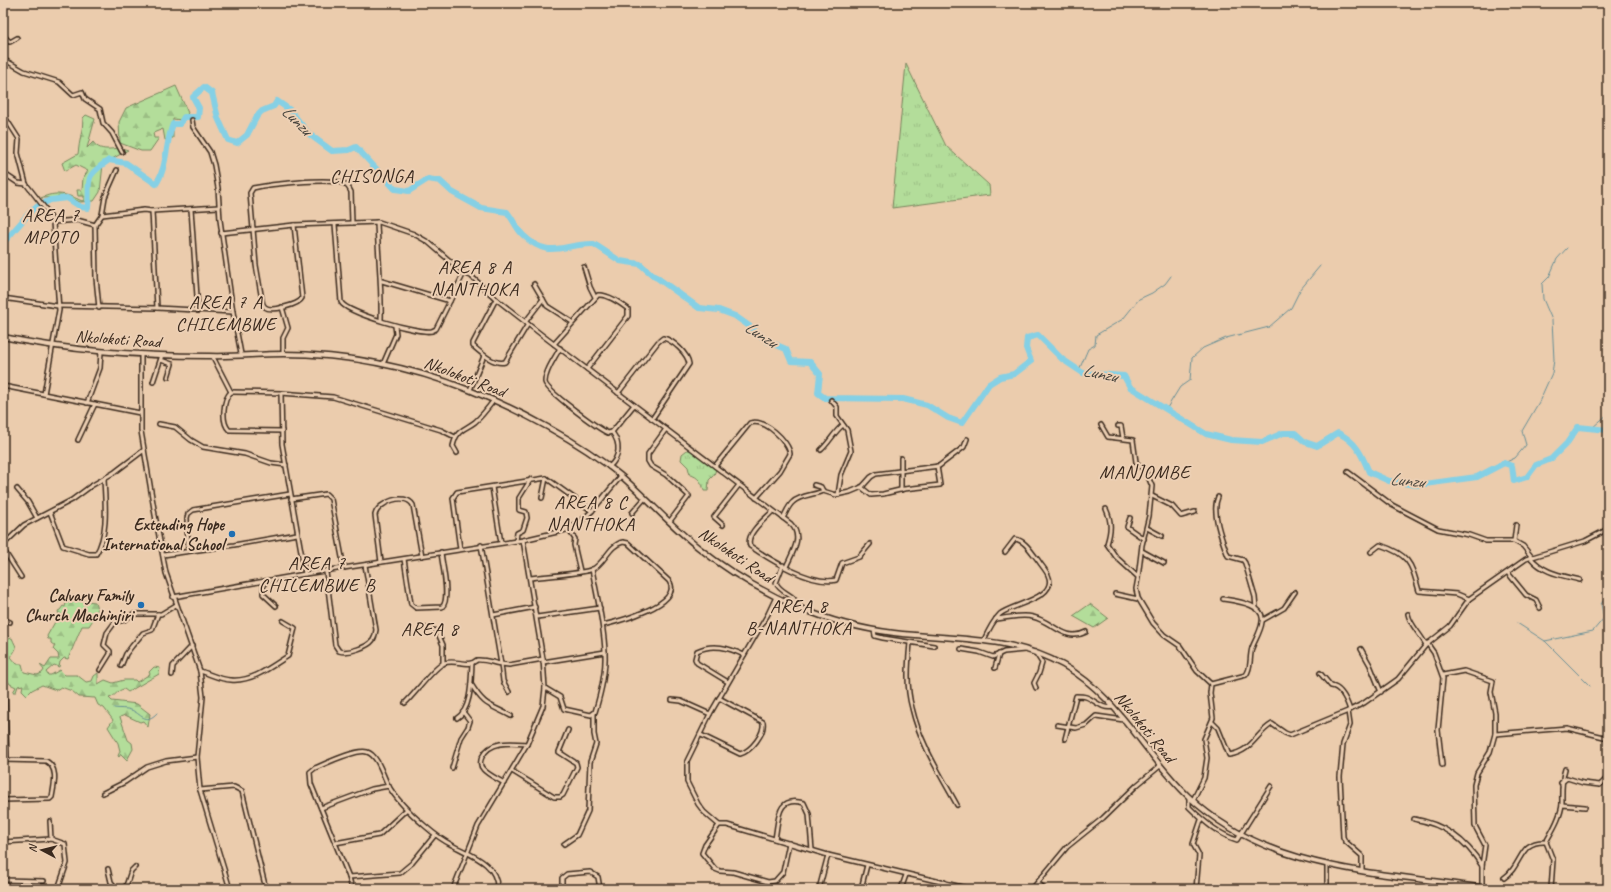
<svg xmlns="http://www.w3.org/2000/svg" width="1611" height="892" font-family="Caveat,sans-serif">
	<defs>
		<pattern id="grass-tufts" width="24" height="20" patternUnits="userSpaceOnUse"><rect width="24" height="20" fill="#b3dd9a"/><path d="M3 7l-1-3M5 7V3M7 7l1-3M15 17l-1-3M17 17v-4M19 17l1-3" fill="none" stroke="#9bbe84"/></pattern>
		<pattern id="forest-firs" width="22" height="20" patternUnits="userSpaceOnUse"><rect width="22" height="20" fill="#b3dd9a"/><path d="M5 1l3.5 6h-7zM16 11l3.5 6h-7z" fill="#9bbe84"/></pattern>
	</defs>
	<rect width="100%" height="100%" fill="#ebccad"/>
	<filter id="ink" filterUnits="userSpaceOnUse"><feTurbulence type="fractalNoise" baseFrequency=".025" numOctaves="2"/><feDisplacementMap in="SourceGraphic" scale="8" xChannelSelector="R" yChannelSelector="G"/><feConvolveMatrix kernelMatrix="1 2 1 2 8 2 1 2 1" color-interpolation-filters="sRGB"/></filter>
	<g filter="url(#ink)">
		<g fill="url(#grass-tufts)" stroke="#77845c">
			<path d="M906 64 946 146 989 185 990 195 892 208Z"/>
			<path d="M687 450H691L716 469 714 475 709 480 708 491H704C703 484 698 476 690 475L688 467 681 460 682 454Z"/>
		</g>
		<g fill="url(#forest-firs)" stroke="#77845c">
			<path d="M176 86 188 113 182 120 173 119V138L165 140 163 129 153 133 154 138H159L150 151H141L120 143 119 122 126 108Z"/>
			<path d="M86 115 95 119 87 148 93 142C102 155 116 145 128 150L103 164 100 192 94 201 80 202 69 197 41 198C55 191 68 194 82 201L84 200V196H78L77 190H82L83 178 88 171 76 165 65 171 62 163 78 154C79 141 83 131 83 118Z"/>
			<path d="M70 596H75L78 600 95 602 98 612 89 626H82L68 659 64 658 60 662 59 667 54 665 46 672 48 675H51L60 670 65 675H77L86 682 92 681 94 676 98 673V684L105 680 113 683 124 680H135L137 682 150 674 149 672 154 667 160 668 159 674 128 692 124 689C117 690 115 697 109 698L112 701 137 704 150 714 148 727 143 721 140 722 125 715 120 717 128 740 132 743 133 749 127 760 121 754 119 757 118 756 120 751 118 743 108 727 113 720 104 708 98 705 95 698 79 697 72 691 61 687 56 690 42 685 32 690 27 695 22 690 23 685 18 686 16 692H13L16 687 10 684 3 674V635L8 636 9 639 12 638C17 650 18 645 11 657L17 664H22L24 672 37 675 42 673 44 670 40 665 45 668 51 659H59L58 654 53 649 55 646 51 643V639H48L47 636 59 615 58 611 60 610 63 606 65 607 66 603Z"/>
			<path d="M1090 604 1108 618 1094 628 1073 616Z"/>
		</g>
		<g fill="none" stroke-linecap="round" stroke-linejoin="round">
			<g stroke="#678e95" stroke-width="1">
				<path d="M1079 370 1088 349 1095 345 1096 335 1123 319 1139 299 1152 293 1165 284 1171 276"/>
				<path d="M1167 408 1180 387 1190 380 1192 358 1203 348 1226 338 1269 327 1291 308 1300 290 1320 266"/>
				<path d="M1592 428 1608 414"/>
				<path d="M1504 463 1515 458 1526 445 1522 431 1539 402 1552 373 1554 360 1552 320 1543 299 1542 284 1549 277 1557 259 1567 248"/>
				<path d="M1517 623 1545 641 1590 686"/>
				<path d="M1545 641 1593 631 1604 618 1601 604 1608 595"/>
				<path d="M114 708C119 709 127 708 131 710 141 713 145 726 157 713"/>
			</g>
			<g stroke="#85d0e5" stroke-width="6">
				<path d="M3 243 33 209 50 200 67 198 81 207 88 208C91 179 81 179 109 160L126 163 156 184C168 166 165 143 173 124H180L184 117H198L199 108 193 97 204 87 212 93 218 118 228 140 237 143 247 135 257 116 262 111 274 106 277 101 290 110 309 134 332 151 349 150 356 147 395 189 409 191 428 179 440 181 452 192 481 208 507 212C513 219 516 228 523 235 550 261 563 243 594 244L620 261 640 264 655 277"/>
				<path d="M656 277 699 308 719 310 735 316 752 328 767 341 786 349 791 361 810 362 820 374 818 393 825 398 903 399 927 405 948 418 962 423 989 384 1000 377 1014 374 1031 361 1026 348 1027 338 1038 335 1062 359 1083 373 1124 376 1130 387 1206 434 1231 440 1262 442 1283 433H1295L1305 442 1317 446 1338 433C1356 441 1362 455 1369 472L1389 481 1417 485 1477 477 1504 463 1512 466 1514 481 1527 477 1536 465 1551 459 1567 443 1578 427 1608 430"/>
			</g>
			<g stroke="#3b2a1e" stroke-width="6">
				<g id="street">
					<path d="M3 35 9 41"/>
					<path d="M3 40 10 42 17 38"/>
					<path d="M3 59 24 71 59 82 73 95 82 92 85 99 100 109 103 123 112 133 122 152"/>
					<path d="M3 103 4 104"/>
					<path d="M3 114 19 139 18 153 26 184 47 211 53 222 59 310 44 394"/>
					<path d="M192 120 193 127 210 152 214 165 218 188 220 220 233 312 241 354"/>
					<path d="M3 173 18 183 26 184"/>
					<path d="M191 209 198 311"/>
					<path d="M152 211 157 308"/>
					<path d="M102 215 144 210 152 211 219 207"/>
					<path d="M53 222 77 220 95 225"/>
					<path d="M377 222C378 255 382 287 381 320"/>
					<path d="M335 224 341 302C346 313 419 334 432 331L436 329 464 273"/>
					<path d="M294 225 302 298C299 305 271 312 265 307 263 305 262 302 262 300L256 265 250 193 253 188C271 184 326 178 343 183 348 185 349 188 351 192L352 223"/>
					<path d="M221 233 294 225 379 222 414 234 428 242 464 273 471 276 496 299 542 335 791 524C804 537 792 553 786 567"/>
					<path d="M584 267 590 287 595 297"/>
					<path d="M382 281 450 301"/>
					<path d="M534 284 547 306 572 322"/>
					<path d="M3 298 58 306 157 308 233 312"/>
					<path d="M496 299 473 343V346C481 353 494 365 505 362L528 324"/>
					<path d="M282 307 288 328 283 338V354"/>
					<path d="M99 308 96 278 95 225 102 215 105 197 117 170"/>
					<path d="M526 321 543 299"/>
					<path d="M554 344 598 295C608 294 620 303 628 309V316L587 369"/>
					<path d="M560 348C555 358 545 371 545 382 545 390 599 429 608 433L612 432 634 405"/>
					<path d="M141 354V431L155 515 166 573 200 671 203 697 197 757 200 790 230 889"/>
					<path d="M213 357 231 392"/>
					<path d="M161 360 172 364 168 377"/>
					<path d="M383 364 396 334 395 326"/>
					<path d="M153 382 162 355"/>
					<path d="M3 386 140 413"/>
					<path d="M470 390 484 356"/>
					<path d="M231 392 281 393 333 397 441 430 455 437"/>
					<path d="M231 392C223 399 221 422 229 430L282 431"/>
					<path d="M281 393 282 444 305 574"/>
					<path d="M618 393 658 342 663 338C673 340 688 354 689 364L652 419"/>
					<path d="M831 400 837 407V416L847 430 851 451 841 475 838 495"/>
					<path d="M87 403 100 368 101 352"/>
					<path d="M159 424 175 427 191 440 203 447 245 454 271 463 286 465"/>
					<path d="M1101 425 1108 437 1133 440 1136 462 1147 474 1152 486 1149 516 1142 545 1138 578 1136 589 1138 598 1153 623 1164 635 1180 646 1197 671 1211 684"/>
					<path d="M1118 426H1121L1123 438"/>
					<path d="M666 429 648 454V461L651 466 666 475 689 496 670 521"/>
					<path d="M78 440 95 404"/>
					<path d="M821 450C830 442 834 432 843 425"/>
					<path d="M457 453 453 446C457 429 463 431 475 422 482 416 488 408 494 400"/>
					<path d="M715 466 750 423C764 418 789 441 790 454L780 471 756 498"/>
					<path d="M609 467C620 457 621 444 612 432"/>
					<path d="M1348 472 1392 505 1438 529 1469 535 1486 541H1514L1523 546 1531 556"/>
					<path d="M814 485 821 487 823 491"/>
					<path d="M492 487 501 543"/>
					<path d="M861 487 871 495 883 494 904 489 940 485 937 466"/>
					<path d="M17 489 28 502 37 518"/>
					<path d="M901 490V458"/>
					<path d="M1152 496 1172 506 1181 516 1195 512"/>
					<path d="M1218 497C1211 512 1222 540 1228 556L1243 560 1245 563 1255 597 1256 609"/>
					<path d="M542 498 546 478"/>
					<path d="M291 499 326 494 331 499 344 568"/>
					<path d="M1106 509C1112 522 1111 531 1107 544L1116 557 1138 577"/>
					<path d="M773 511C765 519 745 534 750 546 769 559 812 586 836 580L842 563 859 557 870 544"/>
					<path d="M50 512 63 546 89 554H96C109 534 105 501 104 479"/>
					<path d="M632 513 645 498"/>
					<path d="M783 518C786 513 788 506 793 502 800 495 814 495 823 491L836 495 850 492 862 487 871 477 876 474 939 466 964 447 967 439"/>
					<path d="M1130 518 1127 527 1144 539"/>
					<path d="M723 525 714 517 739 485"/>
					<path d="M1147 528 1162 536"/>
					<path d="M568 529 575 539 574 545 580 571"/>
					<path d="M516 541 517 533 523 530 527 518 526 512 519 510V498L531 479"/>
					<path d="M1514 541 1516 525"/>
					<path d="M3 545 24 525 72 500 91 486 115 472 144 450"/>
					<path d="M481 545 501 664 509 665 543 659"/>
					<path d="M3 549 21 577"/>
					<path d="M460 549 453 498 457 492 546 478 592 511"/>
					<path d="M188 551 187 518 188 514 193 510 290 494"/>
					<path d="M1142 551 1164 563"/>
					<path d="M1371 552 1380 545C1410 555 1411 563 1419 591L1457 594 1469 599"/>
					<path d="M163 555 234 545 297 534"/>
					<path d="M1530 557C1543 573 1560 575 1580 580"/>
					<path d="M404 559 411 604 416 608 442 607C451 600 442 564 441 552"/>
					<path d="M381 562 375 515C378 502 405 492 413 505L422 556"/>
					<path d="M783 565 776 583C782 595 794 592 799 608"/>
					<path d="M326 572 335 645 339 651C348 654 368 647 373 640 375 637 375 634 376 630L365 565"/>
					<path d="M1508 573 1526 595 1536 600 1540 608"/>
					<path d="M530 578C544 576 583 574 593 569 605 563 609 545 623 542L628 543 669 581C685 604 616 622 603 625"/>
					<path d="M264 582 263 594 276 606"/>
					<path d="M1115 594 1138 599"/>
					<path d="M173 597 305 574 523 540 566 530 581 521 592 511 621 476"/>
					<path d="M776 597 768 614 710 714 687 761V782L698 804 704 812 719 825H727L828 855 970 889"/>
					<path d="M1408 614C1410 625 1420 633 1426 645"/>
					<path d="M493 615 535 607"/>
					<path d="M537 617 600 608"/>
					<path d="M3 619 10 622"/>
					<path d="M996 619C1008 618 1021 614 1033 617 1052 621 1065 643 1086 632"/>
					<path d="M1263 620 1284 608 1295 592"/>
					<path d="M424 628 437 631 443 645V664"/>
					<path d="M874 630 875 636 883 638 934 646"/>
					<path d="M984 640C988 631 993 621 1000 614 1012 604 1059 598 1048 575 1046 570 1041 565 1038 560 1032 553 1025 540 1015 539L1005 552"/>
					<path d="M910 643C908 664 906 687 912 708 920 743 940 774 957 805"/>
					<path d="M1427 643 1434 653 1443 678 1438 730 1442 765"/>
					<path d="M961 649 979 652 993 657 1004 652 1025 650"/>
					<path d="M1361 649 1370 665 1381 692"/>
					<path d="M1035 652 1042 663 1039 673 1034 683 1036 688"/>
					<path d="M543 662 605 652"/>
					<path d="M121 666 126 654 132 646 143 633 152 630 158 614"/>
					<path d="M995 668 999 654"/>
					<path d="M100 670 110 654V651L104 645 107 633 115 622 124 620 133 614H161L176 605"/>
					<path d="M200 671C210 674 221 680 231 680 252 682 271 667 288 656L295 628 283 621"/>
					<path d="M1320 673 1331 686C1341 687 1347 701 1350 710"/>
					<path d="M172 675 173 666 192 646"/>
					<path d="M1443 675 1464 671 1493 681 1491 692 1495 713V734L1490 752 1477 773 1474 785 1475 826 1485 845 1482 866"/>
					<path d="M728 682 697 663 695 659 697 651C713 643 729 648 744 655"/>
					<path d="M471 684C485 707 489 704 511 716"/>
					<path d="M545 688 560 697 564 709 591 715 595 712C601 693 606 672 605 652 604 624 597 597 592 569"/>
					<path d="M3 695 5 699 7 760"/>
					<path d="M672 700 681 701 710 714"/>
					<path d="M405 703C415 694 434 667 444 663 454 660 466 665 471 663 473 663 475 661 477 660 484 659 494 663 501 664L503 681 509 692"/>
					<path d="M457 718C472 709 471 679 472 663"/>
					<path d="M1212 722 1218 728 1229 755C1253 751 1255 734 1272 724L1285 733 1290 735 1348 711"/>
					<path d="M1057 725 1076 728 1086 725 1096 716 1124 720"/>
					<path d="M1495 734 1567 728 1608 738"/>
					<path d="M701 735 740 754C751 751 765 734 763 722L719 698"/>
					<path d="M1065 739 1076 696C1079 696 1083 696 1086 697 1095 700 1102 710 1113 707"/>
					<path d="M3 760 46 761C59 768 54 785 52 797L50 799 3 800"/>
					<path d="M452 768 461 738 468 727 470 721 463 712"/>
					<path d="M512 771 554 797H560L563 795 577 767 576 763 559 752 568 730"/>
					<path d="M504 783C498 779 488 775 483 769 480 766 480 761 482 757 490 740 512 743 527 744"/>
					<path d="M1561 783 1567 778 1583 783 1600 785 1608 777"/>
					<path d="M200 790 234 787 242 791 266 889"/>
					<path d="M103 793 125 782 147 767 166 761 197 757"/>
					<path d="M1189 797V807C1203 821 1218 834 1237 840L1271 786"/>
					<path d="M1193 800 1204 778 1207 758 1204 739 1213 718 1210 693 1211 684 1246 675C1252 667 1249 658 1252 648 1255 640 1261 631 1262 622 1266 604 1235 601 1223 599"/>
					<path d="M1562 805 1585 807"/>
					<path d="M321 808 372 789 389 786"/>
					<path d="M1414 819C1444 824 1467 841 1482 866V888"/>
					<path d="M50 821 51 839"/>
					<path d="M719 825 705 845 702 853 715 869 720 871 733 872 768 882 775 881 783 872 789 843"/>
					<path d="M775 839C779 819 776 795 804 803L809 814 812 850"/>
					<path d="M3 842 51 839 65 844 67 863 58 889"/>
					<path d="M335 843 379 835 406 810"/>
					<path d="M564 844 577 835 588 811 590 762 596 744 594 734V714"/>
					<path d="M1327 865V889"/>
					<path d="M108 869 111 882 117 889"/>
					<path d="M1362 871V856L1345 841 1343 837 1340 777 1343 744 1350 725 1348 711 1364 703 1398 679 1426 645 1450 626 1469 599 1526 559 1585 541 1608 529"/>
					<path d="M349 877 400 873 412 863 435 835"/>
					<path d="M1504 878C1507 876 1511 872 1513 869 1523 855 1524 841 1546 842"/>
					<path d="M3 880 44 881"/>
					<path d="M1038 883 1045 889"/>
					<path d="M125 889 131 871 135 867"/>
					<path d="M352 889 349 877 311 784 310 772 315 768C327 763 356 749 367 752 378 755 383 776 388 785 397 801 411 814 425 826 433 833 442 840 452 845 470 855 498 863 497 889"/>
					<path d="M453 889 478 826 527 744 543 706 545 688 543 659 523 540"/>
					<path d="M562 889V878L567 874 590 872 598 877 600 889"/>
					<path d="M819 889 828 855"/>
					<path d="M861 889 867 865"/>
					<path d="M901 889 906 875"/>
					<path d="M942 889 944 882"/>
					<path d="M1032 889 1067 847 1103 818 1137 785 1160 766"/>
					<path d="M1196 889 1199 855 1193 844 1201 820"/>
					<path d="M1551 889 1553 860 1546 842C1552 831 1561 817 1562 804 1562 791 1561 781 1565 769"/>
				</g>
			</g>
			<g stroke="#3b2a1e" stroke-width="7">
				<path id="secondary" d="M3 337C71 351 140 356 209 356 233 357 258 354 283 354 346 354 411 367 469 390 518 409 580 442 620 475 647 498 671 526 699 548 729 572 763 592 798 607 828 620 862 629 894 633 954 640 1008 635 1063 665 1118 696 1144 754 1188 796 1269 874 1387 872 1491 889"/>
			</g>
			<use href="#street" stroke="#eccfb3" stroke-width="3"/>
			<use href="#secondary" stroke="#eccfb3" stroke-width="4"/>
		</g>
	</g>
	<g fill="#1f6fb2" stroke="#eccfb3" stroke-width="1.5">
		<circle cx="232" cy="534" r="4"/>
		<circle cx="141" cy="605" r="4"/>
	</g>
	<g text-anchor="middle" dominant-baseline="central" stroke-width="4" stroke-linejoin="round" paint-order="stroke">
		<g font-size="17" fill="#3b2a1e" stroke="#eccfb3">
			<text transform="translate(118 339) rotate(4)">Nkolokoti Road</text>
			<text transform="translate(465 377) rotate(21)">Nkolokoti Road</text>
			<text transform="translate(736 555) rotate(34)">Nkolokoti Road</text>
			<text transform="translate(1145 727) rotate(51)">Nkolokoti Road</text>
		</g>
		<g font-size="17" font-weight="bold" fill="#3b2a1e" stroke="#eccfb3" text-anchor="end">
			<text x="224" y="524">Extending Hope<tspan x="224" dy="20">International School</tspan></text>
			<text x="133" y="595">Calvary Family<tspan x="133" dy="20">Church Machinjiri</tspan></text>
		</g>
		<g font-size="18" font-style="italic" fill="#46433c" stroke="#eccfb3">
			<text transform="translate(297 120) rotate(45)">Lunzu</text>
			<text transform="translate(761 334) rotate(33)">Lunzu</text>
			<text transform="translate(1100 373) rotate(12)">Lunzu</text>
			<text transform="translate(1407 480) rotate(6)">Lunzu</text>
		</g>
		<g font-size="19" letter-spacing="1" fill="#3b2a1e" stroke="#eccfb3">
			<text x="372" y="176">CHISONGA</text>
			<text x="51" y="215">AREA 7<tspan x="51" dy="22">MPOTO</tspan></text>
			<text x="475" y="267">AREA 8 A<tspan x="475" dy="22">NANTHOKA</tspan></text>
			<text x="226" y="302">AREA 7 A<tspan x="226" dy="22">CHILEMBWE</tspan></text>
			<text x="1145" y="472">MANJOMBE</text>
			<text x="591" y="502">AREA 8 C<tspan x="591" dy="22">NANTHOKA</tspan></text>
			<text x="317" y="563">AREA 7<tspan x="317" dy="22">CHILEMBWE B</tspan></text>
			<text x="799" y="606">AREA 8<tspan x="799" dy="22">B-NANTHOKA</tspan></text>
			<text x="430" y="629">AREA 8</text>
		</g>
	</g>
	<rect width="1611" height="892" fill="none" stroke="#eccfb3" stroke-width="16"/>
	<rect x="8" y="8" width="1595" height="876" fill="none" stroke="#3b2a1e" stroke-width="1.5" filter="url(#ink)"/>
	<g transform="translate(42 850) rotate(277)" stroke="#eccfb3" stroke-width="3" paint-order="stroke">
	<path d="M0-3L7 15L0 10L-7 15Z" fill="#3b2a1e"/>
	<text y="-6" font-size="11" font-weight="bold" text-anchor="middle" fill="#3b2a1e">N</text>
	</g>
</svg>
